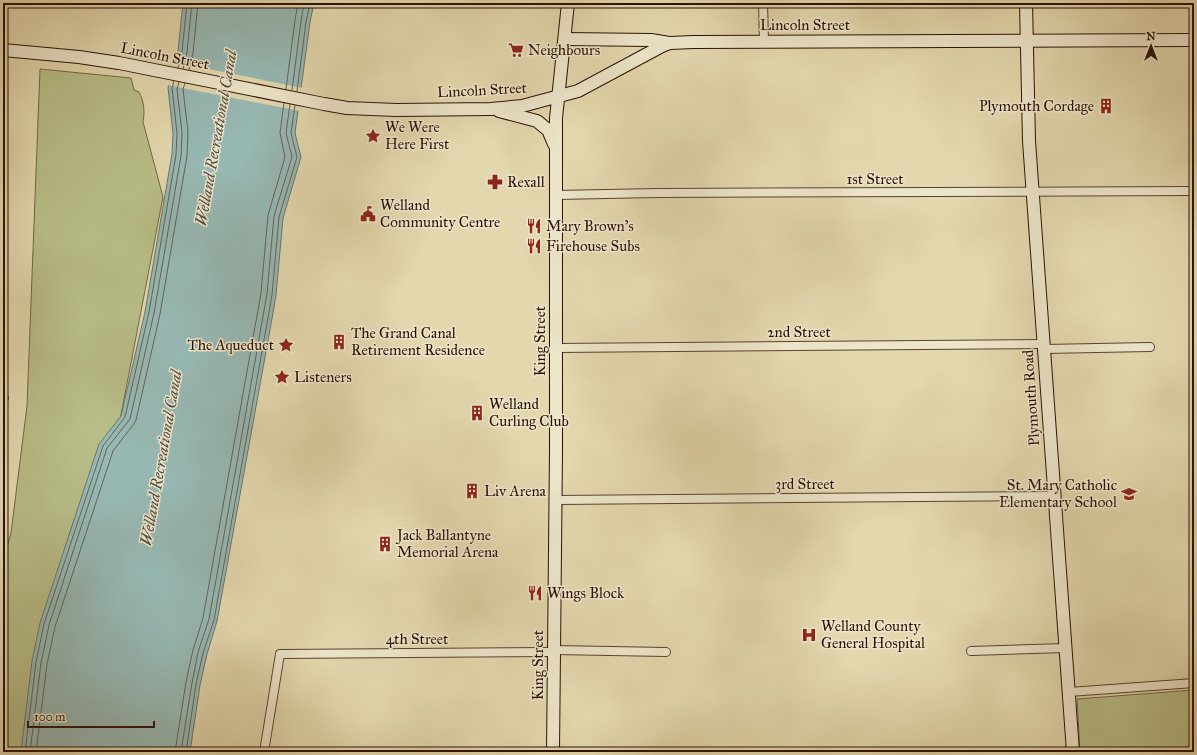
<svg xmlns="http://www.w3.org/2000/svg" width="1197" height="755" font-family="'IM FELL Great Primer',serif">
	<rect width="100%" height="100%" fill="#e3d7ad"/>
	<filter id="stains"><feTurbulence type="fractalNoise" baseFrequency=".005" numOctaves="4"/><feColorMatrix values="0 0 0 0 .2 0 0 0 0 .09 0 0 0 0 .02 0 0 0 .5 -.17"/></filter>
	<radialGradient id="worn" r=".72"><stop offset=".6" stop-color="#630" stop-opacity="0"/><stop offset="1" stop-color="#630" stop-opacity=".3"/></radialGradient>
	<g fill="#b8bd87" stroke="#726746">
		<path d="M40 69 131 78 134 90 139 92C144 101 145 112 143 122L163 197 56 752H3V561L11 533 27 406Z"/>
		<path d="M1194 690V752H1080L1077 699Z"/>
	</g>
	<path fill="#97b8b3" stroke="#6c756d" d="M183 3H314L310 22 295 133 301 157 283 218 276 295 273 313 217 621 207 654 200 685 190 752H21L32 661 40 623 99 444 121 416 145 312 172 154 173 133 168 88 178 51Z"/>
	<path fill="#e3d7ad" d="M173 62 303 88 300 111 167 85Z"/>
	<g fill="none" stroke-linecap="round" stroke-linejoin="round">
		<g stroke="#61645c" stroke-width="1">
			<path d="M178 68 182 52 187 3"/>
			<path d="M183 69 187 52 192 3"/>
			<path d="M189 70 193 53 198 3"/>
			<path d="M286 89 295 20 298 3"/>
			<path d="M292 90 301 21 304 3"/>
			<path d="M297 91 306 22 310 3"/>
			<path d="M25 752 36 662 44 624 103 446 125 417 149 312 176 155 177 133 172 88 174 81"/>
			<path d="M30 752 41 663 49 625 107 448 130 419 154 313 181 156 182 133 177 89 179 82"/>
			<path d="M36 752 47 664 55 627 113 451 133 425 136 420 160 314 187 156 188 132 183 89 185 83"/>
			<path d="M175 752 186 682 193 650 203 618 261 293 268 215 285 157 280 133 284 103"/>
			<path d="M181 752 192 683 198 652 209 619 267 294 274 216 292 157 286 133 290 104"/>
			<path d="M186 752 196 684 203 653 214 620 269 312 272 295 279 217 297 157 291 133 295 105"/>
		</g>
		<g stroke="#59422f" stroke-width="10">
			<g id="street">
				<path d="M763 3 764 42"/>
				<path d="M556 195 657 193 1194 191"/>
				<path d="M556 348 1043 344"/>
				<path d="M1044 349 1150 347"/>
				<path d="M3 399 4 398"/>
				<path d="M555 500 1055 496"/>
				<path d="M554 650 666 652"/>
				<path d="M971 651 1066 648"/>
				<path d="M1069 692 1194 683"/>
				<path d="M264 752 280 654 554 652"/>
			</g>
		</g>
		<g stroke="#2b1105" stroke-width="14">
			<g id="secondary">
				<path d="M1026 3 1029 141 1073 752"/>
				<path d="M565 39 651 40 669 43"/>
				<path d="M3 50 79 57 119 63 324 104 347 108 396 110 491 109 522 106 578 91 662 46 670 43 693 42 1194 40"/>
				<path d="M499 111 537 121 548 130 554 144"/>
				<path d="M553 752 556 450V118L568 3"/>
			</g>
		</g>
		<use href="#street" stroke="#ede5ca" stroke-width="8"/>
		<use href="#secondary" stroke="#ede5ca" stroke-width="12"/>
	</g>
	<defs>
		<g id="supermarket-bare" transform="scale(1.2)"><path d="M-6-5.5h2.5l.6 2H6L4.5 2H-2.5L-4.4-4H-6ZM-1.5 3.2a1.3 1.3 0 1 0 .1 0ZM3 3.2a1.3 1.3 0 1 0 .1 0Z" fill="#8f2418" stroke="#ede5ca" stroke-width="2.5" paint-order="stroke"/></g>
		<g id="building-bare" transform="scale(1.2)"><path d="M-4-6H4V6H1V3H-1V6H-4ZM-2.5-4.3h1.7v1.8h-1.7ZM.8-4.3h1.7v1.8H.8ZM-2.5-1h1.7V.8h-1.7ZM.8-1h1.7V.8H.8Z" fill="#8f2418" stroke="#ede5ca" stroke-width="2.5" paint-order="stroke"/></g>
		<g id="sight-bare" transform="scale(1.2)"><path d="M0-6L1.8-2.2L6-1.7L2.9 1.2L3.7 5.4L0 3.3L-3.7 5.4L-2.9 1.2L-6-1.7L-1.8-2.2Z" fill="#8f2418" stroke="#ede5ca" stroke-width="2.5" paint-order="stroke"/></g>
		<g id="pharmacy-bare" transform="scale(1.2)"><path d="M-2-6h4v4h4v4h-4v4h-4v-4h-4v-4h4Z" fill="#8f2418" stroke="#ede5ca" stroke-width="2.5" paint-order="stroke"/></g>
		<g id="civic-bare" transform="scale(1.2)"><path d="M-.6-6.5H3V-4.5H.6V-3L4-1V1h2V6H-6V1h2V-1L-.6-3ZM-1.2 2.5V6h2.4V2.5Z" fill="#8f2418" stroke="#ede5ca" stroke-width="2.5" paint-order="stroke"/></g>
		<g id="restaurant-bare" transform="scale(1.2)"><path d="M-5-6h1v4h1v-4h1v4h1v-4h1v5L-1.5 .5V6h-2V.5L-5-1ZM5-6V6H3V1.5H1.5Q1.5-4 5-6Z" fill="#8f2418" stroke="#ede5ca" stroke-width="2.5" paint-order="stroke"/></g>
		<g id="school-bare" transform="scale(1.2)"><path d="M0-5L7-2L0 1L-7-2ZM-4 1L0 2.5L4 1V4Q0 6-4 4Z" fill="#8f2418" stroke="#ede5ca" stroke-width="2.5" paint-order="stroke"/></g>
		<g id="hospital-bare" transform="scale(1.2)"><path d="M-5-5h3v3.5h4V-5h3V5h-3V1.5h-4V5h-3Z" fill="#8f2418" stroke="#ede5ca" stroke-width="2.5" paint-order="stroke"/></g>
	</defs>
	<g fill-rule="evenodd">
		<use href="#supermarket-bare" x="516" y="50"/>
		<use href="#building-bare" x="1106" y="106"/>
		<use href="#sight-bare" x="373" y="136"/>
		<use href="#pharmacy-bare" x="495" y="182"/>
		<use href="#civic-bare" x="368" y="214"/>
		<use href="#restaurant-bare" x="534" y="226"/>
		<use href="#restaurant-bare" x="534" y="246"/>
		<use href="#building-bare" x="339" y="342"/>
		<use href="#sight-bare" x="286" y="345"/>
		<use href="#sight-bare" x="282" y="377"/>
		<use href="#building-bare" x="477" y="413"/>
		<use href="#building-bare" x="472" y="491"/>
		<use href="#school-bare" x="1129" y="494"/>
		<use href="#building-bare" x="385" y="544"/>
		<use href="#restaurant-bare" x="535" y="593"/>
		<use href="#hospital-bare" x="809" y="635"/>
	</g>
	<g text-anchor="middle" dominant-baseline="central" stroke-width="3" stroke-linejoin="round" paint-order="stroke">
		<g font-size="15" fill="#2b1105" stroke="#ede5ca">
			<text x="805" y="25">Lincoln Street</text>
			<text transform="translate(165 56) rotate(11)">Lincoln Street</text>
			<text transform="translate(482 90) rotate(-3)">Lincoln Street</text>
			<text x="875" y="179">1st Street</text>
			<text x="799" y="332">2nd Street</text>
			<text transform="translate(540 341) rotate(-90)">King Street</text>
			<text transform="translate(1031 398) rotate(-94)">Plymouth Road</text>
			<text x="805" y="484">3rd Street</text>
			<text x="417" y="639">4th Street</text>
			<text transform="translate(538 665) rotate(-90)">King Street</text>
		</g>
		<g font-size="15" fill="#2b1105" stroke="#ede5ca" text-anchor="start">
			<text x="528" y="50">Neighbours</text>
			<text x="1094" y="106" text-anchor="end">Plymouth Cordage</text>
			<text x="385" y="127">We Were<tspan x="385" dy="17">Here First</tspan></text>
			<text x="507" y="182">Rexall</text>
			<text x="380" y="205">Welland<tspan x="380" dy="17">Community Centre</tspan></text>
			<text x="546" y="226">Mary Brown's</text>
			<text x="546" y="246">Firehouse Subs</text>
			<text x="351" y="333">The Grand Canal<tspan x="351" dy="17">Retirement Residence</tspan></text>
			<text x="274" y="345" text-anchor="end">The Aqueduct</text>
			<text x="294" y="377">Listeners</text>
			<text x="489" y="404">Welland<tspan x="489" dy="17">Curling Club</tspan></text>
			<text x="1117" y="485" text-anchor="end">St. Mary Catholic<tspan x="1117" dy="17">Elementary School</tspan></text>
			<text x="484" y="491">Liv Arena</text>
			<text x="397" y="535">Jack Ballantyne<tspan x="397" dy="17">Memorial Arena</tspan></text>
			<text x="547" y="593">Wings Block</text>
			<text x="821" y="626">Welland County<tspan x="821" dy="17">General Hospital</tspan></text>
		</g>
		<g font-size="16" font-style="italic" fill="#514b42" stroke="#ede5ca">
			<text transform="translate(216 138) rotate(-80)">Welland Recreational Canal</text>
			<text transform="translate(161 458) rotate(-80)">Welland Recreational Canal</text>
		</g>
	</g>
	<rect width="1197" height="755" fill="none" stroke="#e3d7ad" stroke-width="16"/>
	<rect x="4" y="4" width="1189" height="747" fill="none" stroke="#2b1105" stroke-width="2"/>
	<rect x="8" y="8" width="1181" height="739" fill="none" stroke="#2b1105"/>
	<g transform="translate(1151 46)" stroke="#ede5ca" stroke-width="3" paint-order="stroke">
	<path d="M0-3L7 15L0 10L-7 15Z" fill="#2b1105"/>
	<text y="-6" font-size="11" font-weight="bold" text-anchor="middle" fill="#2b1105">N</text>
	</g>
	<path d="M28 721v6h126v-6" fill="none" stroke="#2b1105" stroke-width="2"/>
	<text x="34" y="721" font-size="12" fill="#2b1105" stroke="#ede5ca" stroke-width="3" paint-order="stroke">100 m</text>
	<rect width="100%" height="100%" filter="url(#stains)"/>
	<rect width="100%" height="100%" fill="url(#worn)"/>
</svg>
